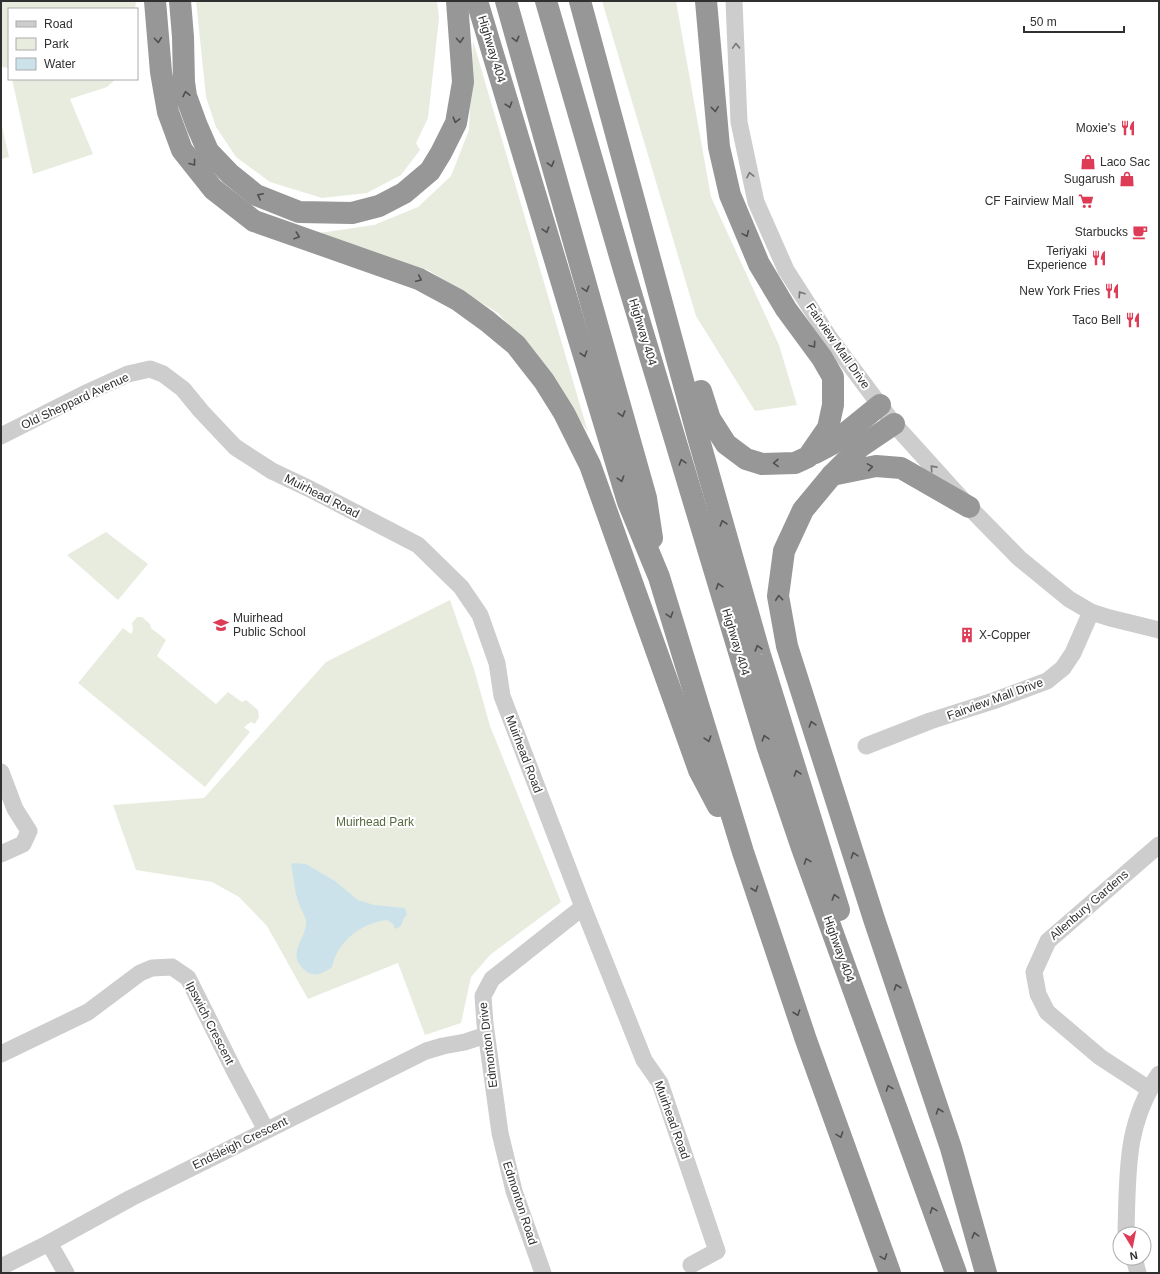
<svg xmlns="http://www.w3.org/2000/svg" width="1160" height="1274" font-family="Arial,sans-serif">
	<rect width="100%" height="100%" fill="#fff"/>
	<g fill="#e7ecdf">
		<path d="M1 1H136L135 9H9V68L1 67Z"/>
		<path d="M196 1H437L439 18 428 118 416 143 420 150 401 175 367 193 322 198 270 182 236 157 216 127 206 97Z"/>
		<path d="M602 1H676L711 197 779 345 797 405 755 411 696 316Z"/>
		<path d="M473 41 588 432 540 362 498 313 428 270 312 234 374 225 418 207 451 176 469 130Z"/>
		<path d="M12 79H116L107 87 70 99 93 154 33 174Z"/>
		<path d="M1 122 9 157 1 159Z"/>
		<path d="M106 532 148 564 118 600 67 555Z"/>
		<path d="M450 600 474 669 490 726 561 902 490 955 471 977 461 1023 425 1035 398 963 308 999 267 926 239 897 212 882 136 870 113 805 204 798 326 662Z"/>
		<path d="M137 617H142L150 624 151 628 166 640 157 656 216 704 228 692 242 702 246 700 258 710 259 717 255 724 251 722 244 727 250 732 205 787 78 683 123 628 131 634 133 630 132 623Z"/>
	</g>
	<path fill="#cce2eb" d="M294 863 306 864 335 881 358 900 374 905 405 908 407 915 404 918 401 926 395 929 393 924 387 920C361 923 337 942 332 967 325 972 317 977 309 973 305 971 303 969 300 965 289 951 307 937 306 921 305 915 301 910 299 904 294 892 294 877 291 865Z"/>
	<g fill="none" stroke-linecap="round" stroke-linejoin="round">
		<g stroke="#cdcdcd" stroke-width="17">
			<path d="M734 1 739 122 756 202 786 270 829 337 894 424 969 507 1019 558 1069 599 1091 612 1110 618 1159 630"/>
			<path d="M1 436 84 394 128 374 150 369 163 374 183 389 201 411 235 447 272 471 310 489 418 545 461 587 480 615 497 663 502 696 583 907 644 1060 660 1083 717 1251 691 1265"/>
			<path d="M866 746 930 721 993 701 1047 681 1063 668 1073 653 1091 612"/>
			<path d="M1 772 15 809 29 831 23 844 1 854"/>
			<path d="M1 1054 88 1012 140 973 152 968 172 967 188 978 235 1072 266 1130"/>
			<path d="M1149 1089 1100 1057 1047 1012 1038 994 1034 972 1048 941 1159 845"/>
			<path d="M1127 1234 1126 1230C1128 1171 1125 1125 1159 1074"/>
			<path d="M49 1243 66 1273"/>
			<path d="M1134 1258 1138 1273"/>
			<path d="M1 1267 49 1243 131 1198 426 1051 443 1046 465 1042 486 1035"/>
			<path d="M543 1273 514 1191 500 1133 485 1024 483 996 492 979 583 907"/>
		</g>
		<g stroke="#979797" stroke-width="22">
			<path d="M155 1 161 72 168 112 182 150 213 189 254 221 419 279 458 300 487 321 516 345 544 381 564 413 590 465 699 770 718 806"/>
			<path d="M180 1 183 37 184 82 186 96 197 126 208 151 230 174 256 195 299 212 352 213 379 206 404 193 430 171 441 153 456 123 463 82 457 1"/>
			<path d="M477 1 628 502 659 577 743 852 806 1040 890 1273"/>
			<path d="M506 1 646 498 652 538"/>
			<path d="M546 1 624 270 768 748 802 848 956 1273"/>
			<path d="M580 1 699 440 760 655 839 910"/>
			<path d="M701 391 710 419 726 444 746 459 762 464 795 463 808 457 828 428 833 405V377L822 358 786 309 759 264 730 195 719 147 706 1"/>
			<path d="M894 424 860 447 832 475 803 510 784 551 778 596 787 646 874 919 951 1148 986 1273"/>
			<path d="M815 453 832 444 880 405"/>
			<path d="M832 475 876 466 901 468 969 507"/>
		</g>
	</g>
	<defs><path id="oneway-chevron" d="M-2-3.5L2.5 0L-2 3.5" fill="none" stroke-width="1.6" stroke-linecap="round" stroke-linejoin="round"/></defs>
	<g stroke="#4f4f4f">
		<use href="#oneway-chevron" transform="translate(516 39) rotate(75)"/>
		<use href="#oneway-chevron" transform="translate(158 40) rotate(85)"/>
		<use href="#oneway-chevron" transform="translate(460 40) rotate(86)"/>
		<use href="#oneway-chevron" transform="translate(186 94) rotate(-102)"/>
		<use href="#oneway-chevron" transform="translate(509 105) rotate(73)"/>
		<use href="#oneway-chevron" transform="translate(715 109) rotate(84)"/>
		<use href="#oneway-chevron" transform="translate(456 120) rotate(105)"/>
		<use href="#oneway-chevron" transform="translate(193 163) rotate(52)"/>
		<use href="#oneway-chevron" transform="translate(551 164) rotate(75)"/>
		<use href="#oneway-chevron" transform="translate(260 196) rotate(-154)"/>
		<use href="#oneway-chevron" transform="translate(546 230) rotate(73)"/>
		<use href="#oneway-chevron" transform="translate(746 234) rotate(66)"/>
		<use href="#oneway-chevron" transform="translate(297 236) rotate(19)"/>
		<use href="#oneway-chevron" transform="translate(419 279) rotate(25)"/>
		<use href="#oneway-chevron" transform="translate(586 289) rotate(74)"/>
		<use href="#oneway-chevron" transform="translate(813 345) rotate(54)"/>
		<use href="#oneway-chevron" transform="translate(584 354) rotate(73)"/>
		<use href="#oneway-chevron" transform="translate(622 414) rotate(74)"/>
		<use href="#oneway-chevron" transform="translate(682 462) rotate(-107)"/>
		<use href="#oneway-chevron" transform="translate(776 463) rotate(178)"/>
		<use href="#oneway-chevron" transform="translate(870 467) rotate(-9)"/>
		<use href="#oneway-chevron" transform="translate(621 479) rotate(73)"/>
		<use href="#oneway-chevron" transform="translate(723 523) rotate(-106)"/>
		<use href="#oneway-chevron" transform="translate(719 586) rotate(-107)"/>
		<use href="#oneway-chevron" transform="translate(779 598) rotate(-95)"/>
		<use href="#oneway-chevron" transform="translate(670 615) rotate(73)"/>
		<use href="#oneway-chevron" transform="translate(758 648) rotate(-106)"/>
		<use href="#oneway-chevron" transform="translate(812 724) rotate(-108)"/>
		<use href="#oneway-chevron" transform="translate(765 738) rotate(-107)"/>
		<use href="#oneway-chevron" transform="translate(708 739) rotate(73)"/>
		<use href="#oneway-chevron" transform="translate(797 773) rotate(-108)"/>
		<use href="#oneway-chevron" transform="translate(854 855) rotate(-108)"/>
		<use href="#oneway-chevron" transform="translate(807 861) rotate(-110)"/>
		<use href="#oneway-chevron" transform="translate(755 889) rotate(71)"/>
		<use href="#oneway-chevron" transform="translate(835 897) rotate(-107)"/>
		<use href="#oneway-chevron" transform="translate(897 987) rotate(-109)"/>
		<use href="#oneway-chevron" transform="translate(797 1013) rotate(71)"/>
		<use href="#oneway-chevron" transform="translate(889 1088) rotate(-110)"/>
		<use href="#oneway-chevron" transform="translate(939 1111) rotate(-109)"/>
		<use href="#oneway-chevron" transform="translate(840 1135) rotate(70)"/>
		<use href="#oneway-chevron" transform="translate(933 1210) rotate(-110)"/>
		<use href="#oneway-chevron" transform="translate(975 1235) rotate(-105)"/>
		<use href="#oneway-chevron" transform="translate(884 1257) rotate(70)"/>
	</g>
	<g stroke="#777">
		<use href="#oneway-chevron" transform="translate(736 46) rotate(-92)"/>
		<use href="#oneway-chevron" transform="translate(750 175) rotate(-102)"/>
		<use href="#oneway-chevron" transform="translate(801 294) rotate(-123)"/>
		<use href="#oneway-chevron" transform="translate(933 468) rotate(-132)"/>
	</g>
	<defs>
		<g id="restaurant-bare" transform="scale(1.2)"><path d="M-5-6h1v4h1v-4h1v4h1v-4h1v5L-1.5 .5V6h-2V.5L-5-1ZM5-6V6H3V1.5H1.5Q1.5-4 5-6Z" fill="#de3b56" stroke="#fff" stroke-width="2.5" paint-order="stroke"/></g>
		<g id="shop-bare" transform="scale(1.2)"><path d="M-5-2.5h2.3a2.7 3.5 0 0 1 5.4 0H5L5.5 6h-11ZM-1.5-2.5h3a1.5 2.3 0 0 0-3 0Z" fill="#de3b56" stroke="#fff" stroke-width="2.5" paint-order="stroke"/></g>
		<g id="supermarket-bare" transform="scale(1.2)"><path d="M-6-5.5h2.5l.6 2H6L4.5 2H-2.5L-4.4-4H-6ZM-1.5 3.2a1.3 1.3 0 1 0 .1 0ZM3 3.2a1.3 1.3 0 1 0 .1 0Z" fill="#de3b56" stroke="#fff" stroke-width="2.5" paint-order="stroke"/></g>
		<g id="cafe-bare" transform="scale(1.2)"><path d="M-5.5-4.5H6V0H3Q3 3.5 0 3.5H-2.5Q-5.5 3.5-5.5 0ZM3-3.2v2h1.7v-2ZM-6 4.5H4V6H-6Z" fill="#de3b56" stroke="#fff" stroke-width="2.5" paint-order="stroke"/></g>
		<g id="school-bare" transform="scale(1.2)"><path d="M0-5L7-2L0 1L-7-2ZM-4 1L0 2.5L4 1V4Q0 6-4 4Z" fill="#de3b56" stroke="#fff" stroke-width="2.5" paint-order="stroke"/></g>
		<g id="building-bare" transform="scale(1.2)"><path d="M-4-6H4V6H1V3H-1V6H-4ZM-2.5-4.3h1.7v1.8h-1.7ZM.8-4.3h1.7v1.8H.8ZM-2.5-1h1.7V.8h-1.7ZM.8-1h1.7V.8H.8Z" fill="#de3b56" stroke="#fff" stroke-width="2.5" paint-order="stroke"/></g>
	</defs>
	<g fill-rule="evenodd">
		<use href="#restaurant-bare" x="1128" y="128"/>
		<use href="#shop-bare" x="1088" y="162"/>
		<use href="#shop-bare" x="1127" y="179"/>
		<use href="#supermarket-bare" x="1086" y="201"/>
		<use href="#cafe-bare" x="1140" y="232"/>
		<use href="#restaurant-bare" x="1099" y="258"/>
		<use href="#restaurant-bare" x="1112" y="291"/>
		<use href="#restaurant-bare" x="1133" y="320"/>
		<use href="#school-bare" x="221" y="625"/>
		<use href="#building-bare" x="967" y="635"/>
	</g>
	<g text-anchor="middle" dominant-baseline="central" stroke-width="4" stroke-linejoin="round" paint-order="stroke">
		<g font-size="12" fill="#303030" stroke="#fff">
			<text transform="translate(492 49) rotate(73)">Highway 404</text>
			<text transform="translate(643 332) rotate(73)">Highway 404</text>
			<text transform="translate(838 346) rotate(55)">Fairview Mall Drive</text>
			<text transform="translate(75 401) rotate(-25)">Old Sheppard Avenue</text>
			<text transform="translate(322 496) rotate(27)">Muirhead Road</text>
			<text transform="translate(736 642) rotate(73)">Highway 404</text>
			<text transform="translate(995 699) rotate(-20)">Fairview Mall Drive</text>
			<text transform="translate(524 754) rotate(69)">Muirhead Road</text>
			<text transform="translate(1089 905) rotate(-41)">Allenbury Gardens</text>
			<text transform="translate(839 949) rotate(70)">Highway 404</text>
			<text transform="translate(210 1023) rotate(63)">Ipswich Crescent</text>
			<text transform="translate(488 1045) rotate(-97)">Edmonton Drive</text>
			<text transform="translate(672 1120) rotate(70)">Muirhead Road</text>
			<text transform="translate(240 1143) rotate(-26)">Endsleigh Crescent</text>
			<text transform="translate(520 1203) rotate(72)">Edmonton Road</text>
		</g>
		<g font-size="12" fill="#303030" stroke="#fff" text-anchor="end">
			<text x="1116" y="128">Moxie's</text>
			<text x="1100" y="162" text-anchor="start">Laco Sac</text>
			<text x="1115" y="179">Sugarush</text>
			<text x="1074" y="201">CF Fairview Mall</text>
			<text x="1128" y="232">Starbucks</text>
			<text x="1087" y="251">Teriyaki<tspan x="1087" dy="14">Experience</tspan></text>
			<text x="1100" y="291">New York Fries</text>
			<text x="1121" y="320">Taco Bell</text>
			<text x="233" y="618" text-anchor="start">Muirhead<tspan x="233" dy="14">Public School</tspan></text>
			<text x="979" y="635" text-anchor="start">X-Copper</text>
		</g>
		<g font-size="12" fill="#576a3f" stroke="#fff">
			<text x="375" y="822">Muirhead Park</text>
		</g>
	</g>
	<rect width="1160" height="1274" fill="none" stroke="#303030" stroke-width="4"/>
	<rect x="8" y="8" width="130" height="72" fill="#ffffff" stroke="#acacac"/>
	<rect x="16" y="21" width="20" height="6" fill="#cdcdcd" stroke="#acacac"/>
	<text x="44" y="28" font-size="12" fill="#303030">Road</text>
	<rect x="16" y="38" width="20" height="12" fill="#e7ecdf" stroke="#acacac"/>
	<text x="44" y="48" font-size="12" fill="#303030">Park</text>
	<rect x="16" y="58" width="20" height="12" fill="#cce2eb" stroke="#acacac"/>
	<text x="44" y="68" font-size="12" fill="#303030">Water</text>
	<g transform="translate(1132 1246) rotate(170)"><circle r="19" fill="#ffffff" stroke="#acacac"/>
	<path d="M0-3L7 15L0 10L-7 15Z" fill="#de3b56"/>
	<text y="-6" font-size="11" font-weight="bold" text-anchor="middle" fill="#303030">N</text>
	</g>
	<path d="M1024 26v6h100v-6" fill="none" stroke="#303030" stroke-width="2"/>
	<text x="1030" y="26" font-size="12" fill="#303030" stroke="#ffffff" stroke-width="3" paint-order="stroke">50 m</text>
</svg>
